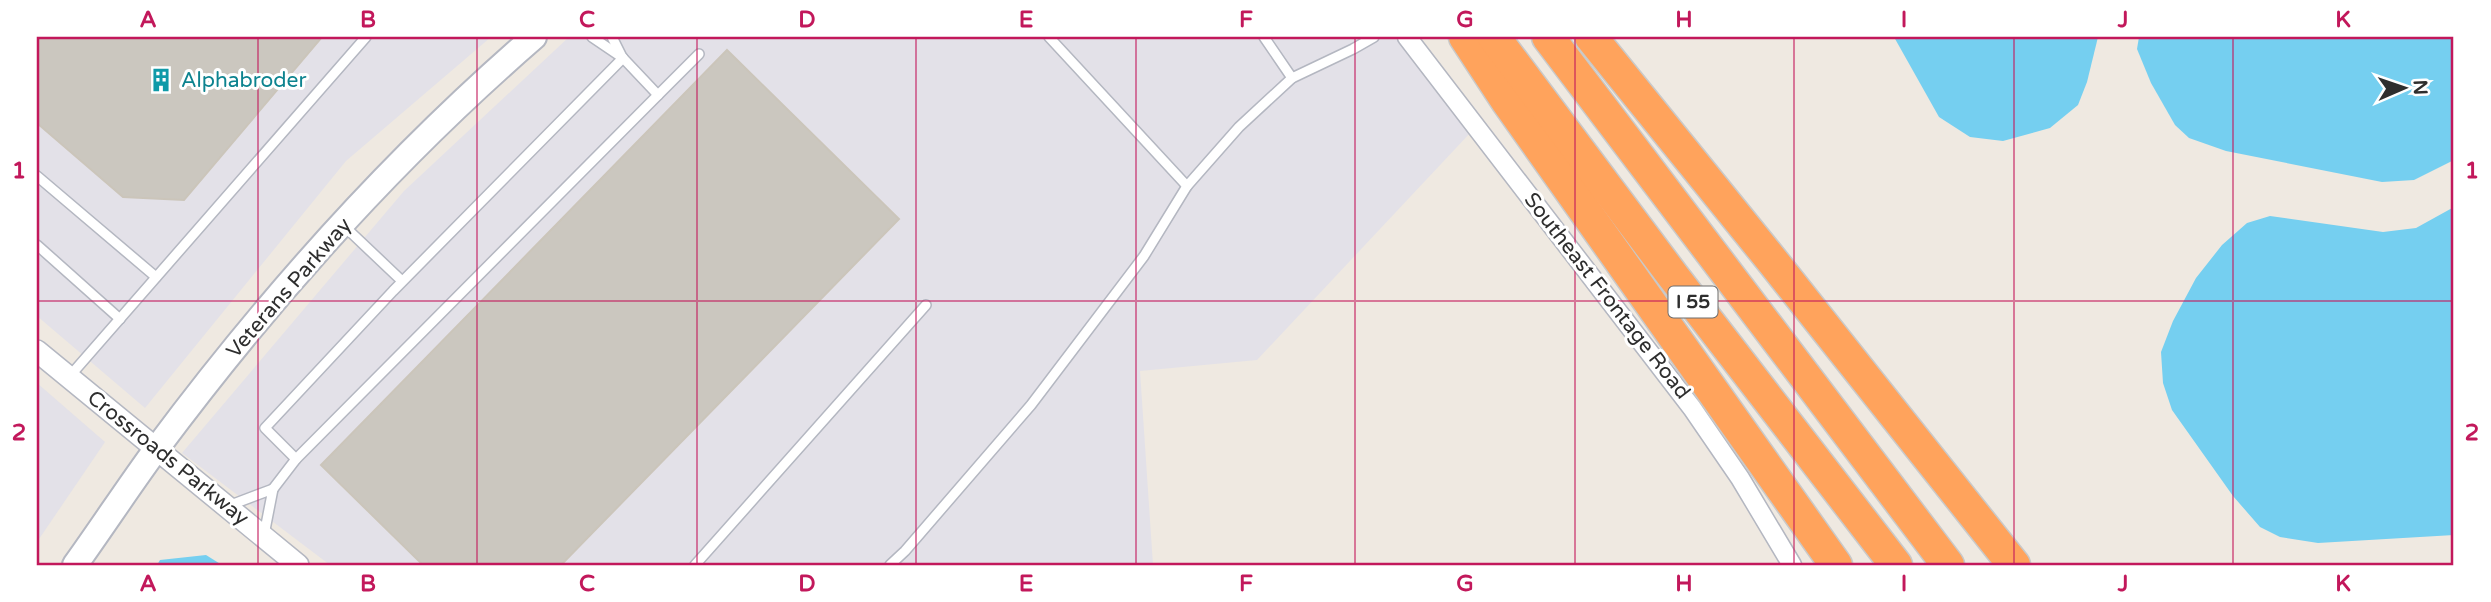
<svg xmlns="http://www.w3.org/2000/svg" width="2491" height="602" font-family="'Varela Round',sans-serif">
	<rect width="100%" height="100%" fill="#efe9e1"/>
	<g fill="#e3e1e8">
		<path d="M37 37H491L346 161 145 408 37 316Z"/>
		<path d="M569 37H1403L1472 131 1257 360 1140 371 1153 565H330L182 453 404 191Z"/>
		<path d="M37 383 105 442 37 542Z"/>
	</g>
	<g fill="#75cff0">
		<path d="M1894 37H2098L2087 82 2078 105 2050 128 2003 141 1970 137 1939 117Z"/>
		<path d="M2139 37H2454V160L2414 180 2382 182 2226 151 2189 138 2175 125 2151 83 2137 49Z"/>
		<path d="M2454 207V535L2318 543 2280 537 2260 527 2233 496 2172 410 2163 383 2161 352 2173 321 2196 278 2222 245 2247 223 2270 216 2383 232 2416 228Z"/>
		<path d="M206 555 222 565H157L160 560Z"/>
	</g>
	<g fill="#cbc7bf" stroke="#cbc5ba" stroke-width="2">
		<path d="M37 37H322L184 200 123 197 37 123Z"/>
		<path d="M727 50 899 219 561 565H423L321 465Z"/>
	</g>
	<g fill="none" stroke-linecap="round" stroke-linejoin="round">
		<g stroke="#b4b7c1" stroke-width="12">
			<g id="service">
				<path d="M592 37 623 58 658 95 699 54"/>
				<path d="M612 37 622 57"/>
				<path d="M1049 37 1187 186"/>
				<path d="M1264 37 1292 78"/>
				<path d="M37 176 156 277"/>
				<path d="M343 225 402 281"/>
				<path d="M37 245 120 319"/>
				<path d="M69 377 366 37"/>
				<path d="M296 459 658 95"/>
				<path d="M273 489 296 459 265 428 393 291 623 58"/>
				<path d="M228 506 273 489 264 535"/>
				<path d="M695 565 926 305"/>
				<path d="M890 565 905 551 1031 405 1144 256 1187 186 1239 127 1292 78 1353 49 1374 37"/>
			</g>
		</g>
		<g stroke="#b4b7c1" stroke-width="21">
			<path id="minor" d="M1407 37 1692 408 1740 478 1792 565"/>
		</g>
		<g stroke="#b4b7c1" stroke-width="24">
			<path id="tertiary" d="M37 351 298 565"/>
		</g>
		<g stroke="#b4b7c1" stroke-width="28">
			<path id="secondary" d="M75 565C103 526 129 486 157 448 268 299 394 158 534 37"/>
		</g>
		<g stroke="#c9c9c9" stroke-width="35">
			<g id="motorway">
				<path d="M1465 37 1507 101 1836 565"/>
				<path d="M1494 37 1673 276 1896 565"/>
				<path d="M1548 37 1948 565"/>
				<path d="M1591 37 1770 258 2014 565"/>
			</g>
		</g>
		<use href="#service" stroke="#fff" stroke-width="9"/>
		<use href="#minor" stroke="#fff" stroke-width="18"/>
		<use href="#tertiary" stroke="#fff" stroke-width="21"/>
		<use href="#secondary" stroke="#fff" stroke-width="24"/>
		<use href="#motorway" stroke="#ffa35c" stroke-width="32"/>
	</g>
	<path fill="none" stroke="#c2185b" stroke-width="2" stroke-opacity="0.55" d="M258 37V565M477 37V565M697 37V565M916 37V565M1136 37V565M1355 37V565M1575 37V565M1794 37V565M2014 37V565M2233 37V565M37 301H2454"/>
	<defs>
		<g id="building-bare" transform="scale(1.89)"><path d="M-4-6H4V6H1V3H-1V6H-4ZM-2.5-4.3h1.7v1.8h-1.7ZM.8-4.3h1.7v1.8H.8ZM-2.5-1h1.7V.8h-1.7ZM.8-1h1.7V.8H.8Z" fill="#0f9aa8" stroke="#fff" stroke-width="2.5" paint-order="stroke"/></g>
	</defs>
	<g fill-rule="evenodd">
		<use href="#building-bare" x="161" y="80"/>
	</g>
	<g text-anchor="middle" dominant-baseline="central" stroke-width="6" stroke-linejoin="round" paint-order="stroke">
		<rect fill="#fff" stroke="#6d6d6d" stroke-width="2" x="1668.5" y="286.5" width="49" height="31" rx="5"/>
		<g font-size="19" font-weight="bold" fill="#2e2e2e">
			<text x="1693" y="302">I 55</text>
		</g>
		<g font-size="21" fill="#0d838f" stroke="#fff" text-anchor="start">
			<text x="181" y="80">Alphabroder</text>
		</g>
		<g font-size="21" fill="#2e2e2e" stroke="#fff">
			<text transform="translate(289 288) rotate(-49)">Veterans Parkway</text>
			<text transform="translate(1607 296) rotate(52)">Southeast Frontage Road</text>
			<text transform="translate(168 458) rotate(39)">Crossroads Parkway</text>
		</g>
	</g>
	<rect width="2491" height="602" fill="none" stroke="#ffffff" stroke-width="77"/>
	<g transform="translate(2404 88) rotate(88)" stroke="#ffffff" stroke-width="5" paint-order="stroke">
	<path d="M0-5L12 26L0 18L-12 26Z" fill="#2e2e2e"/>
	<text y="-10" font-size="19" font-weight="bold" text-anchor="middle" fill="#2e2e2e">N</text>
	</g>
	<rect x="38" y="38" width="2414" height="526" fill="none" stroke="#c2185b" stroke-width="2.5"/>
	<g font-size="23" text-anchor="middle" font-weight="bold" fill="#c2185b">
		<text x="148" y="27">A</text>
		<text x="368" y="27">B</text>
		<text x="587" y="27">C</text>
		<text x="807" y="27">D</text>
		<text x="1026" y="27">E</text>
		<text x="1246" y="27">F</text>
		<text x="1465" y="27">G</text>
		<text x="1684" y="27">H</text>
		<text x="1904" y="27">I</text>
		<text x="2123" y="27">J</text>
		<text x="2343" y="27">K</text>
		<text x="19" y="178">1</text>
		<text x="2472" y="178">1</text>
		<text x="19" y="440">2</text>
		<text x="2472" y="440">2</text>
		<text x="148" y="591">A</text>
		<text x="368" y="591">B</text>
		<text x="587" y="591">C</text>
		<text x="807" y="591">D</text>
		<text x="1026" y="591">E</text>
		<text x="1246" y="591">F</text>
		<text x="1465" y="591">G</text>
		<text x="1684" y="591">H</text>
		<text x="1904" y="591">I</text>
		<text x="2123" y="591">J</text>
		<text x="2343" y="591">K</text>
	</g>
</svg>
